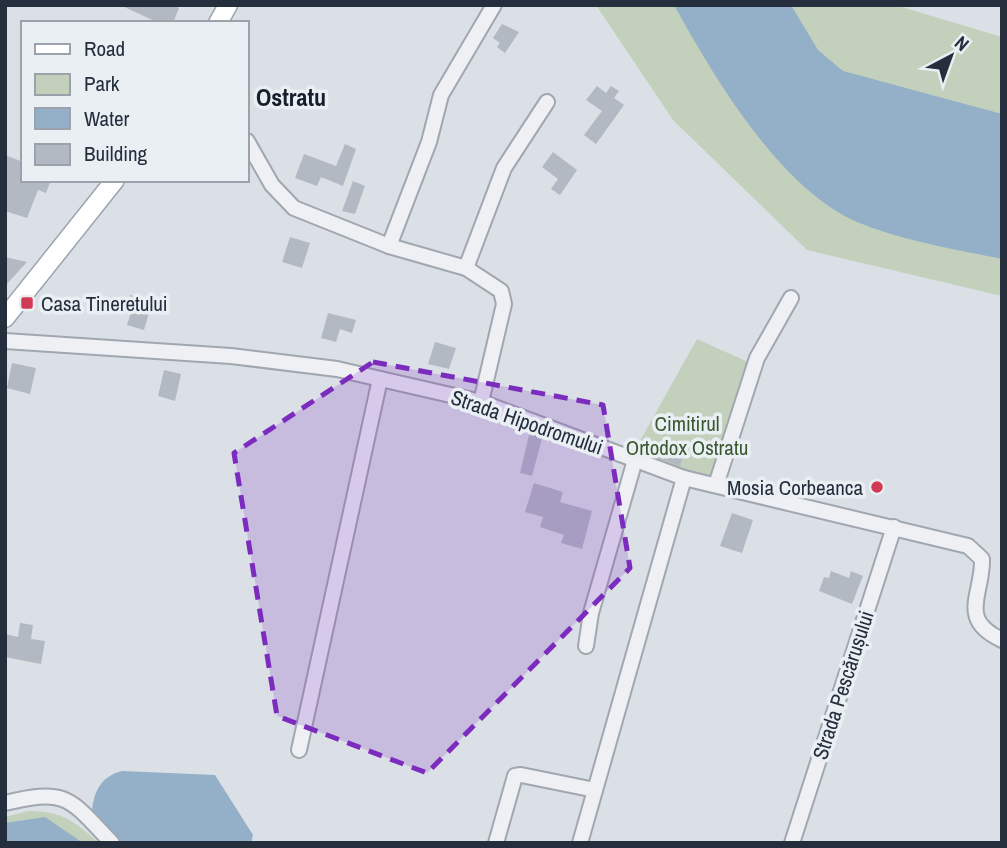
<svg xmlns="http://www.w3.org/2000/svg" width="1007" height="848" font-family="'Archivo Narrow',sans-serif">
	<rect width="100%" height="100%" fill="#dbe0e6"/>
	<g fill="#c2d0bc">
		<path d="M596 5H895L1002 37V296L807 250 673 120Z"/>
		<path d="M697 339 748 362 712 478 680 474 631 457Z"/>
		<path d="M28 811C62 811 74 821 99 843H5V817Z"/>
	</g>
	<g fill="#94afc8">
		<path d="M674 5H791L818 50 843 71 1002 114V259C954 249 903 241 857 222 779 188 714 77 674 5Z"/>
		<path d="M122 771 215 775 253 835 251 843H123L92 810C94 790 102 776 122 771Z"/>
		<path d="M45 817 83 843H5V823Z"/>
	</g>
	<g fill="#b2b9c3">
		<path d="M120 5H174L179 8 173 23H159Z"/>
		<path d="M502 24 519 32 505 53 497 47 500 43 493 38Z"/>
		<path d="M597 86 606 93 611 86 619 91 614 98 624 105 596 144 584 135 602 111 586 100Z"/>
		<path d="M345 144 356 149 343 186 321 177 317 186 295 178 304 154 336 166Z"/>
		<path d="M553 152 577 170 560 195 551 189 558 179 542 167Z"/>
		<path d="M5 155 23 162V180H51L46 193 38 190 27 218 5 211Z"/>
		<path d="M353 181 365 186 355 214 342 211Z"/>
		<path d="M290 237 310 243 302 268 282 262Z"/>
		<path d="M5 257 27 262 5 286Z"/>
		<path d="M130 295 152 302 144 330 127 325 131 312 126 311Z"/>
		<path d="M328 313 356 320 352 333 340 329 336 342 321 338Z"/>
		<path d="M435 342 456 348 449 369 428 364Z"/>
		<path d="M12 363 36 368 30 394 7 388Z"/>
		<path d="M164 370 181 374 175 401 158 396Z"/>
		<path d="M530 431 543 435 532 476 520 473Z"/>
		<path d="M656 440 682 457 680 466 647 454Z"/>
		<path d="M534 483 563 492 560 502 592 511 582 549 561 543 564 535 540 527 543 517 525 512Z"/>
		<path d="M732 513 753 520 742 553 720 546Z"/>
		<path d="M831 571 849 578 851 571 863 576 852 604 819 591 824 577 829 578Z"/>
		<path d="M20 623 33 625 31 639 45 641 41 664 5 657V634L18 637Z"/>
	</g>
	<g fill="none" stroke-linecap="round" stroke-linejoin="round">
		<g stroke="#a1a7b0" stroke-width="18">
			<g id="minor">
				<path d="M247 141 272 185 294 208 389 246 466 268 501 291 504 304 481 402"/>
				<path d="M389 246 429 142 441 95 494 5"/>
				<path d="M466 268 504 168 547 102"/>
				<path d="M5 341 231 356 337 369 481 402 684 478 968 546 982 559C983 595 957 619 1002 640"/>
				<path d="M716 485 757 358 791 298"/>
				<path d="M586 646 591 613 635 460"/>
				<path d="M299 750 380 379"/>
				<path d="M5 803C68 788 69 798 112 843"/>
				<path d="M496 843 515 776 521 775 595 790"/>
				<path d="M580 843 684 478"/>
				<path d="M792 843 894 527"/>
			</g>
		</g>
		<g stroke="#9aa4b2" stroke-width="21">
			<g id="major">
				<path d="M218 23 228 5"/>
				<path d="M5 318 115 180"/>
			</g>
		</g>
		<use href="#minor" stroke="#eef0f4" stroke-width="14"/>
		<use href="#major" stroke="#fff" stroke-width="18"/>
	</g>
	<path fill="#7b2cbf" fill-opacity="0.2" stroke="#7b2cbf" stroke-width="5" stroke-dasharray="14 9" stroke-linejoin="round" d="M373 362 603 405 630 568 427 773 277 716 234 453Z"/>
	<g fill="#d23954" stroke="#eaeff4" stroke-width="2.5">
		<rect x="20" y="296" width="14" height="14" rx="3.5"/>
		<circle cx="877" cy="487" r="7"/>
	</g>
	<g text-anchor="middle" dominant-baseline="central" stroke-width="7" stroke-linejoin="round" paint-order="stroke">
		<g font-size="21" fill="#252e3d" stroke="#eaeff4" text-anchor="start">
			<text x="41" y="303">Casa Tineretului</text>
			<text x="863" y="487" text-anchor="end">Mosia Corbeanca</text>
		</g>
		<g font-size="21" fill="#252e3d" stroke="#eaeff4">
			<text transform="translate(527 422) rotate(19)">Strada Hipodromului</text>
			<text transform="translate(843 685) rotate(-72)">Strada Pescărușului</text>
		</g>
		<g font-size="21" fill="#3a5931" stroke="#eaeff4">
			<text x="687" y="423">Cimitirul<tspan x="687" dy="24">Ortodox Ostratu</tspan></text>
		</g>
		<g font-size="24" font-weight="bold" fill="#171f2d" stroke="#eaeff4">
			<text x="291" y="97">Ostratu</text>
		</g>
	</g>
	<rect width="1007" height="848" fill="none" stroke="#252e3d" stroke-width="14"/>
	<rect x="21" y="21" width="228" height="161" fill="#eaeff4" stroke="#9ba2ab" stroke-width="2"/>
	<rect x="35" y="44" width="35" height="10" fill="#ffffff" stroke="#9ba2ab" stroke-width="2"/>
	<text x="84" y="56" font-size="21" fill="#252e3d">Road</text>
	<rect x="35" y="74" width="35" height="21" fill="#c2d0bc" stroke="#9ba2ab" stroke-width="2"/>
	<text x="84" y="91" font-size="21" fill="#252e3d">Park</text>
	<rect x="35" y="108" width="35" height="21" fill="#94afc8" stroke="#9ba2ab" stroke-width="2"/>
	<text x="84" y="126" font-size="21" fill="#252e3d">Water</text>
	<rect x="35" y="144" width="35" height="21" fill="#b2b9c3" stroke="#9ba2ab" stroke-width="2"/>
	<text x="84" y="161" font-size="21" fill="#252e3d">Building</text>
	<g transform="translate(951 56) rotate(41)" stroke="#eaeff4" stroke-width="5" paint-order="stroke">
	<path d="M0-5L12 26L0 18L-12 26Z" fill="#252e3d"/>
	<text y="-10" font-size="19" font-weight="bold" text-anchor="middle" fill="#252e3d">N</text>
	</g>
</svg>
